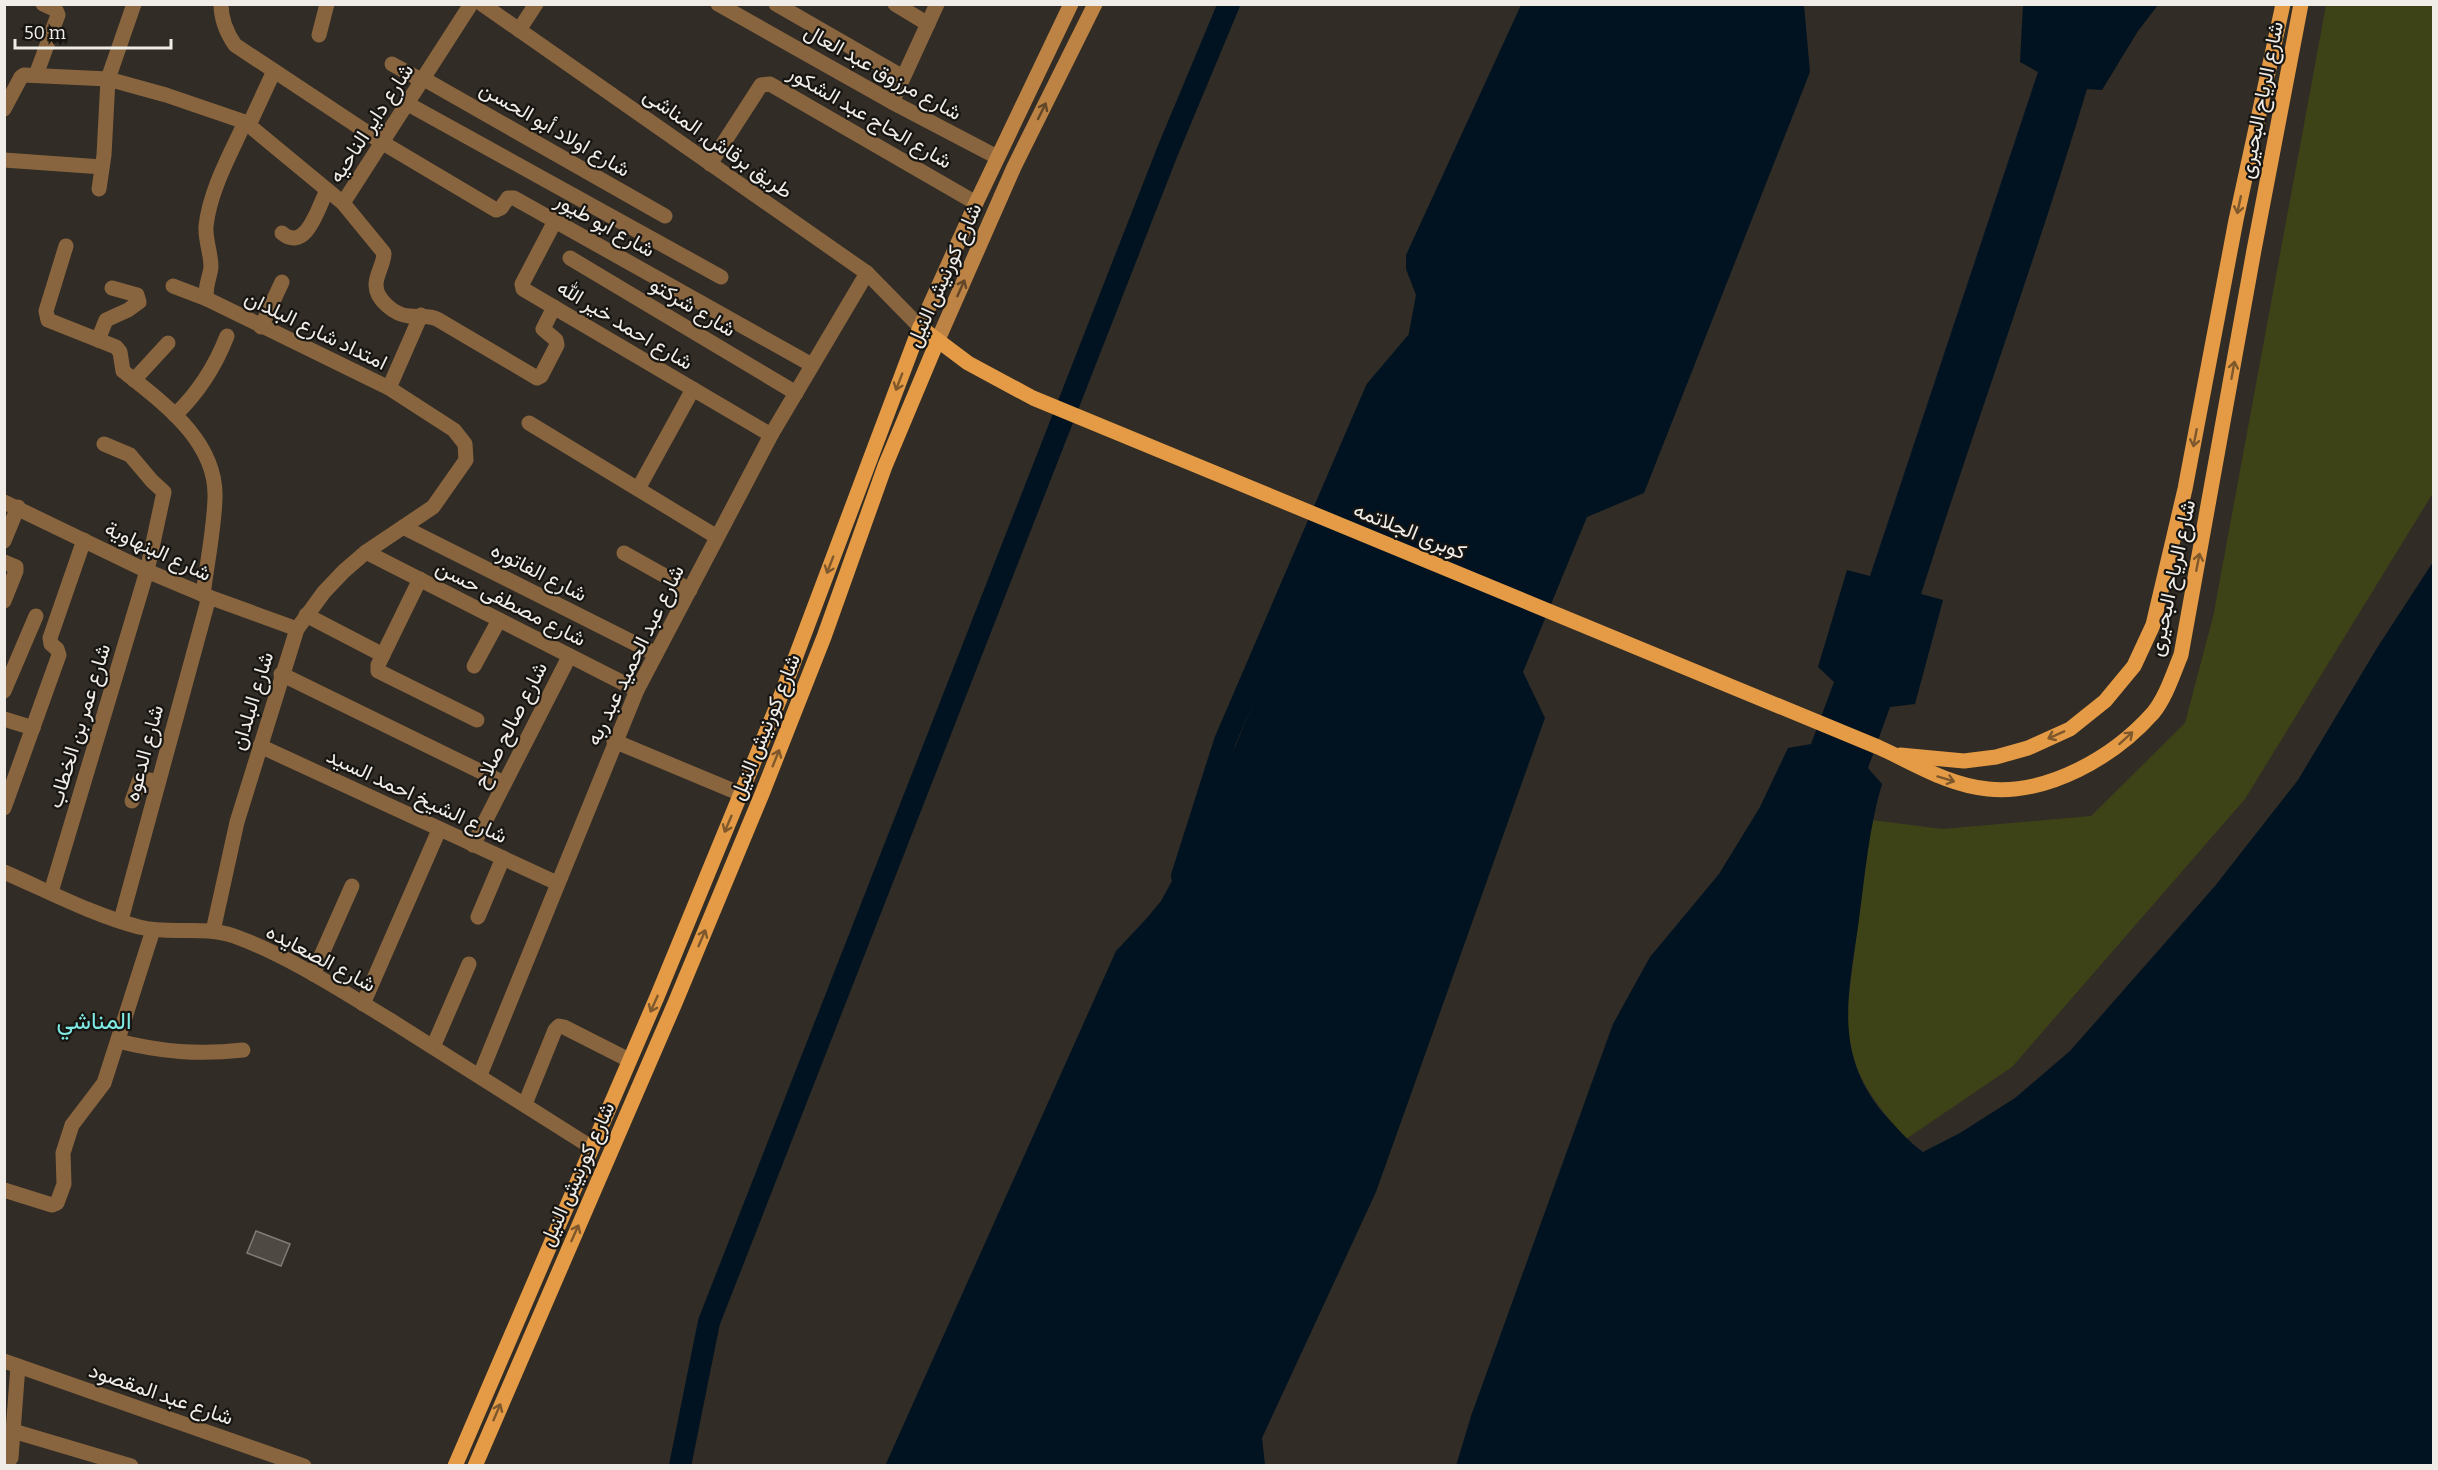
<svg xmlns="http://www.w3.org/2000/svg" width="2438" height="1470" font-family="Bitter,Vazirmatn,serif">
	<rect width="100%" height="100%" fill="#312c25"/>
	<path fill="#3e4217" d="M2326 5H2433V493L2245 799 2012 1067 1906 1139C1869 1096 1847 1068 1847 1009L1872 820 1942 829 2091 816 2185 723 2213 617Z"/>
	<g fill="#011321">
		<path d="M1521 5H1804L1810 72 1644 493 1587 517 1523 672 1545 718 1376 1192 1262 1438 1265 1465 885 1466 1116 951 1147 918 1161 901 1204 822 1326 527 1408 338 1416 295 1406 269V255Z"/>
		<path d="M2023 5H2158L2138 31 2102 90 2087 89C2036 259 1975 425 1921 594L1943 600 1915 704 1890 707 1868 768 1882 784C1869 828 1865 873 1859 919 1849 992 1832 1052 1884 1114 1897 1128 1908 1141 1923 1152L1960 1133 2015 1098 2070 1051 2215 886 2298 780 2377 648 2433 562V1465L1456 1466 1471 1416 1613 1024 1650 957 1719 874 1760 807 1788 748 1811 744 1834 682 1818 667 1847 570 1870 576 2038 72 2020 62Z"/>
	</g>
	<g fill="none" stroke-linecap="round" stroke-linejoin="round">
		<g stroke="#011321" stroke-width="22">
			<path d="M1182 876 1225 741 1376 390 1414 345"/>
			<path d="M680 1466 709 1322 1168 150 1229 4"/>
		</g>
	</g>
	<path fill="#4e4942" stroke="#817c73" stroke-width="1.5" d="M256 1231 290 1244 281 1266 247 1253Z"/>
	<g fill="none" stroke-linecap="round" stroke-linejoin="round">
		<g stroke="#89653f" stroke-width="15">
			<path d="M221 4C221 20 226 32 235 45L383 143 496 210 501 208 508 198H514L812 365"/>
			<path d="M718 4 892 102 997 157"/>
			<path d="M776 4 903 77"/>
			<path d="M895 4 928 24"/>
			<path d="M519 30 536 4"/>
			<path d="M319 35 327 4"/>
			<path d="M392 64 423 81"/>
			<path d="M36 75 58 15 56 10 43 4"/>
			<path d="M424 79 665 216"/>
			<path d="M892 102 937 4"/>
			<path d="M408 104 721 277"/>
			<path d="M4 109 21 77 24 75 108 79 166 95 245 122 343 203 471 4"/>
			<path d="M249 125 274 71"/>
			<path d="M4 160 102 167"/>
			<path d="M710 164 761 85 770 84 976 203"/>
			<path d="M99 189 104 155 108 79 134 4"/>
			<path d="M343 203 384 253C384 264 376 274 376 285 376 300 395 315 409 316 420 318 426 314 437 319L537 378 541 376 557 345 556 340 543 329 554 307"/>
			<path d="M555 221 522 284 523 289 771 435"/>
			<path d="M282 233C306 253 318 208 327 190"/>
			<path d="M66 246 46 311 48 320 116 347 120 352 123 371C163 403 217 441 215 498 214 530 207 563 203 595"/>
			<path d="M570 258 796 393"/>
			<path d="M173 286 207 299"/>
			<path d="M261 327 282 282"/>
			<path d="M98 340 106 320 128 310 139 302 137 295 112 288"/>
			<path d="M134 380 168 343"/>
			<path d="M389 388 421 315"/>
			<path d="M175 415C199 392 215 367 227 336"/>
			<path d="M529 423 717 537"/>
			<path d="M638 489 693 389"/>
			<path d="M4 502 147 571 209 597 297 629"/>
			<path d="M403 527 656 654"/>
			<path d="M4 541 18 507"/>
			<path d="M366 552 637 690"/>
			<path d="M624 553 690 590"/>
			<path d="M4 562 16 567V571L4 601"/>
			<path d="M420 579 378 665V671L477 720"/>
			<path d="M306 615 383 655"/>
			<path d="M474 666 499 620"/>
			<path d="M281 674 504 783"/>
			<path d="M4 691 36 616"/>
			<path d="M4 719 33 728"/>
			<path d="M614 741 741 794"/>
			<path d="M260 746 557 883"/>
			<path d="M132 801 140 779 158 781"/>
			<path d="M4 808 59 655 57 649 51 644 50 638 84 540"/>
			<path d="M473 845 569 657"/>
			<path d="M4 872C48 891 93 915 139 927 171 935 203 925 234 936 287 955 342 991 390 1020 457 1062 524 1104 591 1147"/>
			<path d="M51 892 147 571 164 492 152 481 130 455 104 444"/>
			<path d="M478 917 503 858"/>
			<path d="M121 920 209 597"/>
			<path d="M213 931 237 822 297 629 324 592 344 571 366 552 433 507 466 460 465 444 454 430 389 388 207 299C204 289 210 277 211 267 211 253 205 240 206 226 210 190 230 155 245 122"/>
			<path d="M313 974 352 886"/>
			<path d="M363 1004 439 830"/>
			<path d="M118 1041C161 1052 199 1055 243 1050"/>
			<path d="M433 1047 469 964"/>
			<path d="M480 1075 637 690 771 435 867 273"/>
			<path d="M525 1104 555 1030 559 1026 564 1027 629 1060"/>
			<path d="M4 1190 52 1205 57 1203 64 1184 63 1153 72 1125 104 1083 153 930"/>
			<path d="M4 1361 304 1466"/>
			<path d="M13 1431 131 1466"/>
			<path d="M11 1458 18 1366"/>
		</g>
		<path stroke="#89653f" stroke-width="15" d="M482 4 867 273 920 327"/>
		<g stroke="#bd8344" stroke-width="15">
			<path d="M920 327 976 203 1071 4"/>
			<path d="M937 342 1014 167 1095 4"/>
		</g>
		<g stroke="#e59b45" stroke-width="15">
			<path d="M1900 755 1964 761 1996 757 2028 748 2070 729 2105 701 2134 666 2153 625 2185 489 2236 220 2283 4"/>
			<path d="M455 1466 657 997 779 701 920 327 968 363 1033 398 1878 747C1914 763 1947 785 1988 789 2048 795 2114 757 2153 713 2166 697 2173 674 2181 655L2254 250 2301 4"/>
			<path d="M475 1466 675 1003 762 794 824 637 885 466 937 342"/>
		</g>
	</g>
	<defs><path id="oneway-shaft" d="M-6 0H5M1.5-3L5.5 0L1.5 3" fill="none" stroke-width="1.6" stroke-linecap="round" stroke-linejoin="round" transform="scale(1.5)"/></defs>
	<g stroke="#624628">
		<use href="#oneway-shaft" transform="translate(1042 111) rotate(-64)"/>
		<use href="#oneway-shaft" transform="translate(961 288) rotate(-66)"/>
	</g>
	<g stroke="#7e582c">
		<use href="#oneway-shaft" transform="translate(2239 205) rotate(102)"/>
		<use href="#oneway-shaft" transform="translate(2233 370) rotate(-80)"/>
		<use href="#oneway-shaft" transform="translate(899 382) rotate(111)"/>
		<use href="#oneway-shaft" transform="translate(2195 438) rotate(101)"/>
		<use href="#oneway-shaft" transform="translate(2198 562) rotate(-79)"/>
		<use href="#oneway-shaft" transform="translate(830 565) rotate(111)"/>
		<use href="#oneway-shaft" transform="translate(2056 735) rotate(156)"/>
		<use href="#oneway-shaft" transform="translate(2126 738) rotate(-42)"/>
		<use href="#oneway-shaft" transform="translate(776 758) rotate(-68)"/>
		<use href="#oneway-shaft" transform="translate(1946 779) rotate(17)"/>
		<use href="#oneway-shaft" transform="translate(728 824) rotate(113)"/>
		<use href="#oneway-shaft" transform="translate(702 938) rotate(-67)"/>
		<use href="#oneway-shaft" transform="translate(654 1004) rotate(114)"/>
		<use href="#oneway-shaft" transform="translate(575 1233) rotate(-66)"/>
		<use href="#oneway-shaft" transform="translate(497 1412) rotate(-67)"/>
	</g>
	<g text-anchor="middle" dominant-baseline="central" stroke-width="4.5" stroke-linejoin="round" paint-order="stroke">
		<g font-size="21" fill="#f0ede9" stroke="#171512">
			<text transform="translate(883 72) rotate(29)">شارع مرزوق عبد العال</text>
			<text transform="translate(2261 100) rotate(-79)">شارع الرياح البحيرى</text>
			<text transform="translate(870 117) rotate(30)">شارع الحاج عبد الشكور</text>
			<text transform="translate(371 123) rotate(-57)">شارع داير الناحيه</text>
			<text transform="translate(555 129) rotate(30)">شارع اولاد أبو الحسن</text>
			<text transform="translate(718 143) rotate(35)">طريق برقاش, المناشى</text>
			<text transform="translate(605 225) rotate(29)">شارع ابو طيور</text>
			<text transform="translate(944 275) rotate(-66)">شارع كورنيش النيل</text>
			<text transform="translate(693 307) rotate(31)">شارع شركتو</text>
			<text transform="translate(625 325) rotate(31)">شارع احمد خير الله</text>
			<text transform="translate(316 330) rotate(26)">امتداد شارع البلدان</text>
			<text transform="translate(1410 531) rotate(22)">كوبرى الجلاتمه</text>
			<text transform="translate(158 551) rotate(25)">شارع البنهاوية</text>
			<text transform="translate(539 572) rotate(27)">شارع الفاتوره</text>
			<text transform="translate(2172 578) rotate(-78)">شارع الرياح البحيرى</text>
			<text transform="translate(511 603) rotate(27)">شارع مصطفى حسن</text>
			<text transform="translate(635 655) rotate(-64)">شارع عبد الحميد عبد ربه</text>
			<text transform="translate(252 701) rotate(-73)">شارع البلدان</text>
			<text transform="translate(510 725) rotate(-63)">شارع صالح صلاح</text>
			<text transform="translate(79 726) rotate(-73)">شارع عمر بن الخطاب</text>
			<text transform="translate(765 727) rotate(-68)">شارع كورنيش النيل</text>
			<text transform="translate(144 753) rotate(-75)">شارع الدعوه</text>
			<text transform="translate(417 796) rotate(25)">شارع الشيخ احمد السيد</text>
			<text transform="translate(321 958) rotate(28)">شارع الصعايده</text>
			<text transform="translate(577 1174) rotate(-66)">شارع كورنيش النيل</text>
			<text transform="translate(161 1394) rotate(19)">شارع عبد المقصود</text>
		</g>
		<g font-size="24" fill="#7feae3" stroke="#171512">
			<text x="94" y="1021">المناشي</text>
		</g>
	</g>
	<rect width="2438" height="1470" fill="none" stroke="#f0ede9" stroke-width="12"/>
	<path d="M15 39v9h156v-9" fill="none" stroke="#f0ede9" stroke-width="3"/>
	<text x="24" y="39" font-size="18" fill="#f0ede9" stroke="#171512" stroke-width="4.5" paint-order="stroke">50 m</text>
</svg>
